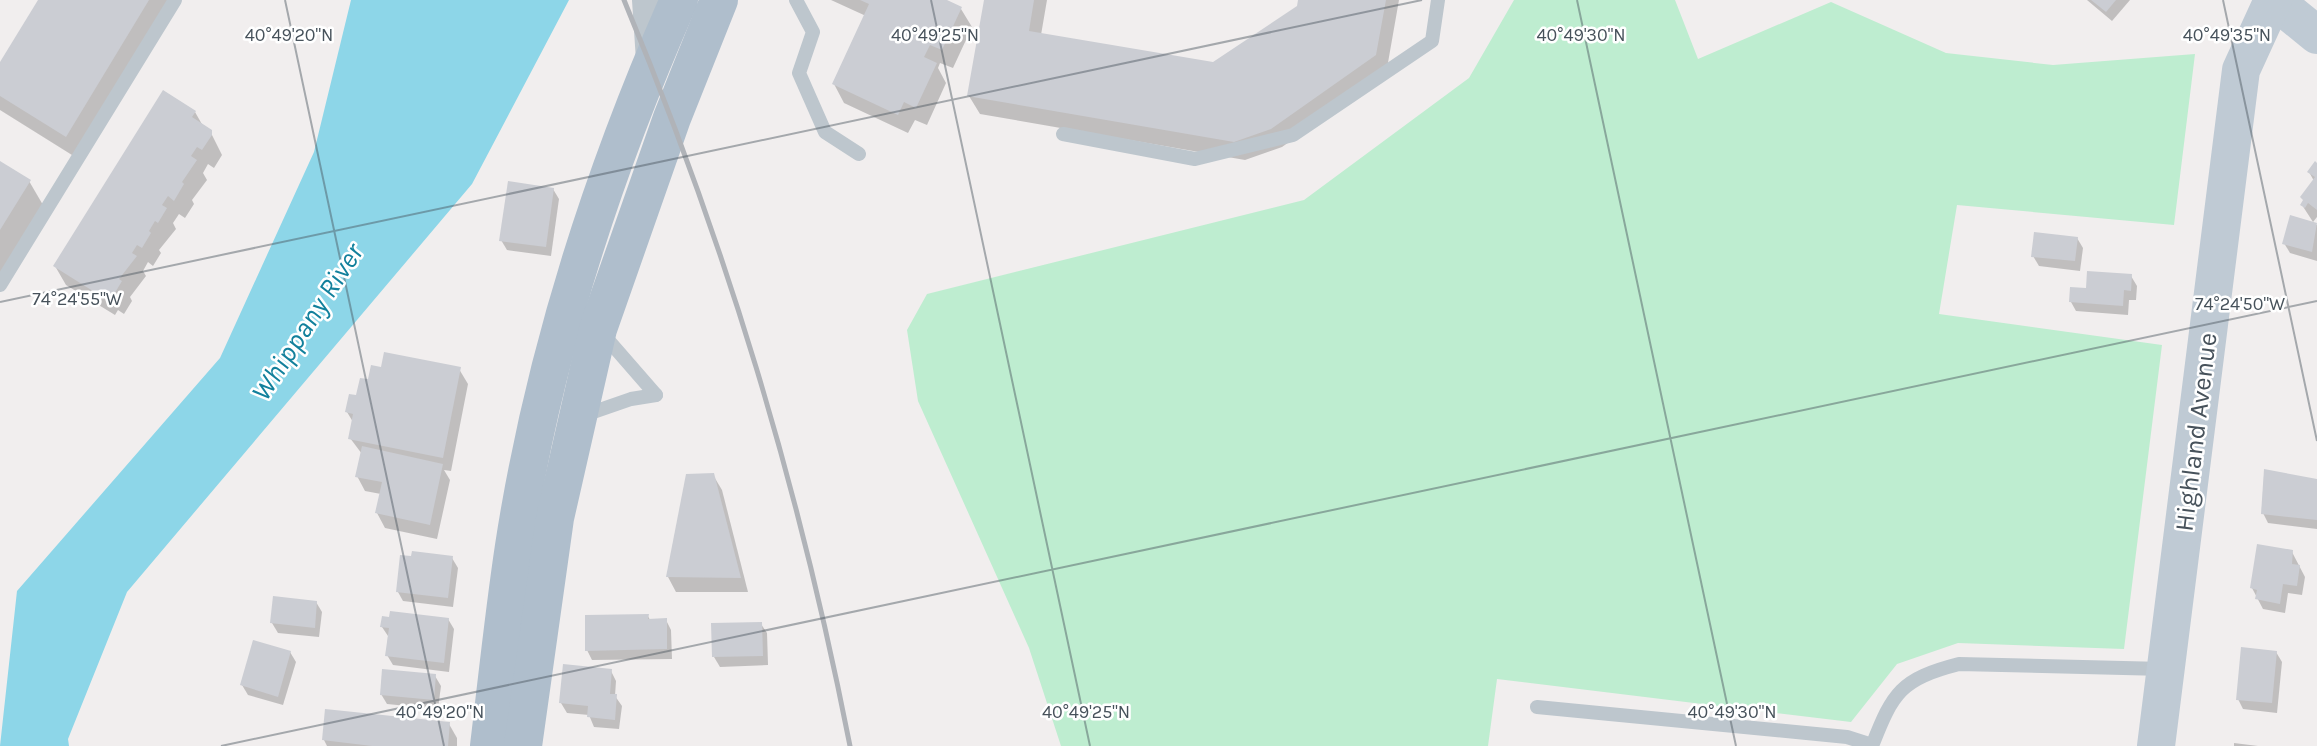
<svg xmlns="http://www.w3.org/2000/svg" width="2317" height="746" font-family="Karla,sans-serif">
	<rect width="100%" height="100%" fill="#f1eeee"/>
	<path fill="#beedd0" d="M1514 0H1675L1698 59 1831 2 1946 53 2053 65 2195 54 2174 225 1957 205 1939 314 2162 345 2124 649 1958 643 1897 664 1851 722 1497 679 1488 746H1061L1029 648 918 401 907 330 927 294 1304 200 1469 78Z"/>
	<path fill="#8dd6e8" d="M351 0H569L472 184 127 592 68 739 69 746H0L17 591 220 358 314 152Z"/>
	<g fill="#0003">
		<path d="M40 0H178L80 160 0 110V66Z"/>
		<path d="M831 0H942L961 9 972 27 953 68 940 63 938 68 946 83 927 125 915 120 908 133 844 103 834 84 866 16Z"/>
		<path d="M986 0H1047L1041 35 1213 64 1298 7 1299 0H1399L1386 74 1282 147 1245 160 980 114 969 96Z"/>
		<path d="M2087 0H2130L2112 21Z"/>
		<path d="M195 112 203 126 210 131 222 155 214 168 208 164 203 173 207 180 192 200 194 204 185 218 179 214 173 223 176 229 159 250 161 253 153 266 148 262 143 271 146 276 130 297 132 301 124 314 118 310 115 315 66 285 55 266Z"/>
		<path d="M0 163 29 181 43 205 0 278Z"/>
		<path d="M2317 165V217L2313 222 2302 205 2314 181 2309 172Z"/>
		<path d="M553 189 559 199 551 256 507 250 501 240Z"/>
		<path d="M2291 218 2317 225V261L2290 253 2284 243Z"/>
		<path d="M2077 238 2083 248 2080 271 2039 266 2033 256Z"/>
		<path d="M2131 276 2137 286 2136 300H2129L2128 315 2076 311 2071 302 2088 290Z"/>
		<path d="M459 369 468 384 451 471 444 470 450 480 437 539 385 528 377 513 381 494 365 491 357 476 362 454 350 438 353 422 347 412 358 397Z"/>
		<path d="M713 475 722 490 748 592H676L668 577Z"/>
		<path d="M2317 480V529L2268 523 2263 513Z"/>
		<path d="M2292 552 2305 577 2302 595 2288 593 2285 613 2263 609 2252 588Z"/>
		<path d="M412 558H452L458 568 453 607 403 601 398 592Z"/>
		<path d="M316 602 322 612 319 637 278 633 272 623Z"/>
		<path d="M648 616 650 620H666L671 630 672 659 592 660 587 650Z"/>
		<path d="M448 619 454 629 449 672 393 665 387 655 388 636 382 627Z"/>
		<path d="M761 624 767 633 768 665 720 667 714 657Z"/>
		<path d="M290 652 296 662 283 705 248 695 242 685Z"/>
		<path d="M2276 652 2282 662 2277 713 2243 709 2238 699Z"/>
		<path d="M611 671 616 681 615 696 622 706 619 729 594 727 589 715 567 713 561 703Z"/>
		<path d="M435 676 441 686 438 709 387 704 381 694Z"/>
		<path d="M449 724 457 738V746H327L324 740Z"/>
		<path d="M2234 743 2258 746H2234Z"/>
	</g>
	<g fill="#cbcdd3">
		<path d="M38 0H149L66 137 0 96V62Z"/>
		<path d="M860 0H947L962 7 942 50 930 45 924 57 937 63 916 108 904 102 898 115 832 84 869 4Z"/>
		<path d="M984 0H1034L1029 31 1213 62 1297 6 1298 0H1386L1376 55 1271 129 1234 142 967 96Z"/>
		<path d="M2091 0H2116L2106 12Z"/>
		<path d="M163 90 196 111 192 117 212 130V135L202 150 197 147 191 156 197 160 182 182 184 184 174 201 168 196 162 205 167 208 158 223 155 221 149 231 151 233 142 248 137 245 132 253 137 256 119 279 122 281 113 296 107 293 104 298 53 266Z"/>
		<path d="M0 161 31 180 0 230Z"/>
		<path d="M2315 161 2317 163V210L2308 203 2305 208 2300 205 2303 200 2300 197 2315 177 2307 172Z"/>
		<path d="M508 181 554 188 546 247 499 241Z"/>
		<path d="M2290 215 2317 223 2312 252 2282 244Z"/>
		<path d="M2034 232 2078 237 2075 261 2031 257Z"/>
		<path d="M2087 271 2132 274 2131 291 2124 290 2123 306 2069 302 2070 287 2086 288Z"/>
		<path d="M384 352 461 367 443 458 348 439 353 414 345 412 349 394 356 395 360 378 368 379 371 365 381 367Z"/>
		<path d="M362 446 443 464 430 525 375 513 382 482 355 477Z"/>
		<path d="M2264 469 2317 479V520L2261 514Z"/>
		<path d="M714 473 741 578 666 577 686 474Z"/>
		<path d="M2257 544 2293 550 2292 564 2300 565 2297 586 2283 584 2280 604 2255 599 2257 590 2250 588Z"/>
		<path d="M412 551 453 556 448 598 396 592 400 555 411 556Z"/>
		<path d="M273 596 317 601 315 628 270 623Z"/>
		<path d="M390 611 449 618 444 663 385 656 389 628 380 627 382 616 389 617Z"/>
		<path d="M649 614 648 619 667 618V649L585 651V615Z"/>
		<path d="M762 622 763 656 712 657 711 623Z"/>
		<path d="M253 640 291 651 278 697 240 685Z"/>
		<path d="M2241 647 2277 651 2272 703 2236 700Z"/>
		<path d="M563 664 612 669 610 694H617L615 720 587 717 588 706 559 703Z"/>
		<path d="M382 669 436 674 434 700 380 695Z"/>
		<path d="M325 709 450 722 448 746H372L322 740Z"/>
	</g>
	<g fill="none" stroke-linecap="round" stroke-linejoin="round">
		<g stroke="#bdc6cd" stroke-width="14">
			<path d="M796 0 813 32 799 73 825 132 859 154"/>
			<path d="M1063 134 1195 159 1293 135 1432 41 1438 0"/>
			<path d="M0 285 175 0"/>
			<path d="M602 333 656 395"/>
			<path d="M582 416 631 399 656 395"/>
			<path d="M1537 707 1847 737 1872 745"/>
			<path d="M1872 746C1893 692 1901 679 1959 664L2164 669"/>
		</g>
		<path stroke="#bdc6cd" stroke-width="28" d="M646 0 650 60"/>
		<g stroke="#bfcad4" stroke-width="38">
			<path d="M2274 0 2317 35"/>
			<path d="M2156 746 2241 70 2273 0"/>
		</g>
		<g stroke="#afbecc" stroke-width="38">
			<path d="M489 746C497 680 504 612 514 546 543 358 602 174 679 0"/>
			<path d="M523 746 555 518 598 329 672 118 719 0"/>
		</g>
		<path stroke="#b0b3b8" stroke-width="5" d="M624 0C726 245 799 486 850 746"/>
	</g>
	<path fill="none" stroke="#47525b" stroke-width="2" stroke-opacity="0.45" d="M285 0 444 746M931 0 1090 746M1577 0 1736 746M2223 0 2317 441M0 302 1422 0M221 746 2317 301"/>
	<g text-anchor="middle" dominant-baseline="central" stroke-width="5" stroke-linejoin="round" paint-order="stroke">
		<g font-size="26" fill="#47525b" stroke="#fff">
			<text transform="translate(2196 432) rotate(-83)">Highland Avenue</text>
		</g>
		<g font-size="28" font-style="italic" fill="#12809c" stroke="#fff">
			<text transform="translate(307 322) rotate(-57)">Whippany River</text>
		</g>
	</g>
	<g font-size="18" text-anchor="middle" fill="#47525b" stroke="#fff" stroke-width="5" stroke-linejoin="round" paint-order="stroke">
		<text x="289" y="41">40°49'20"N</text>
		<text x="935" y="41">40°49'25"N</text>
		<text x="1581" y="41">40°49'30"N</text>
		<text x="2227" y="41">40°49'35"N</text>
		<text x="77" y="305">74°24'55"W</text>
		<text x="2240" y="310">74°24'50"W</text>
		<text x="440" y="718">40°49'20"N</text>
		<text x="1086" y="718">40°49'25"N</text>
		<text x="1732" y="718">40°49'30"N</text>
	</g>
</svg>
